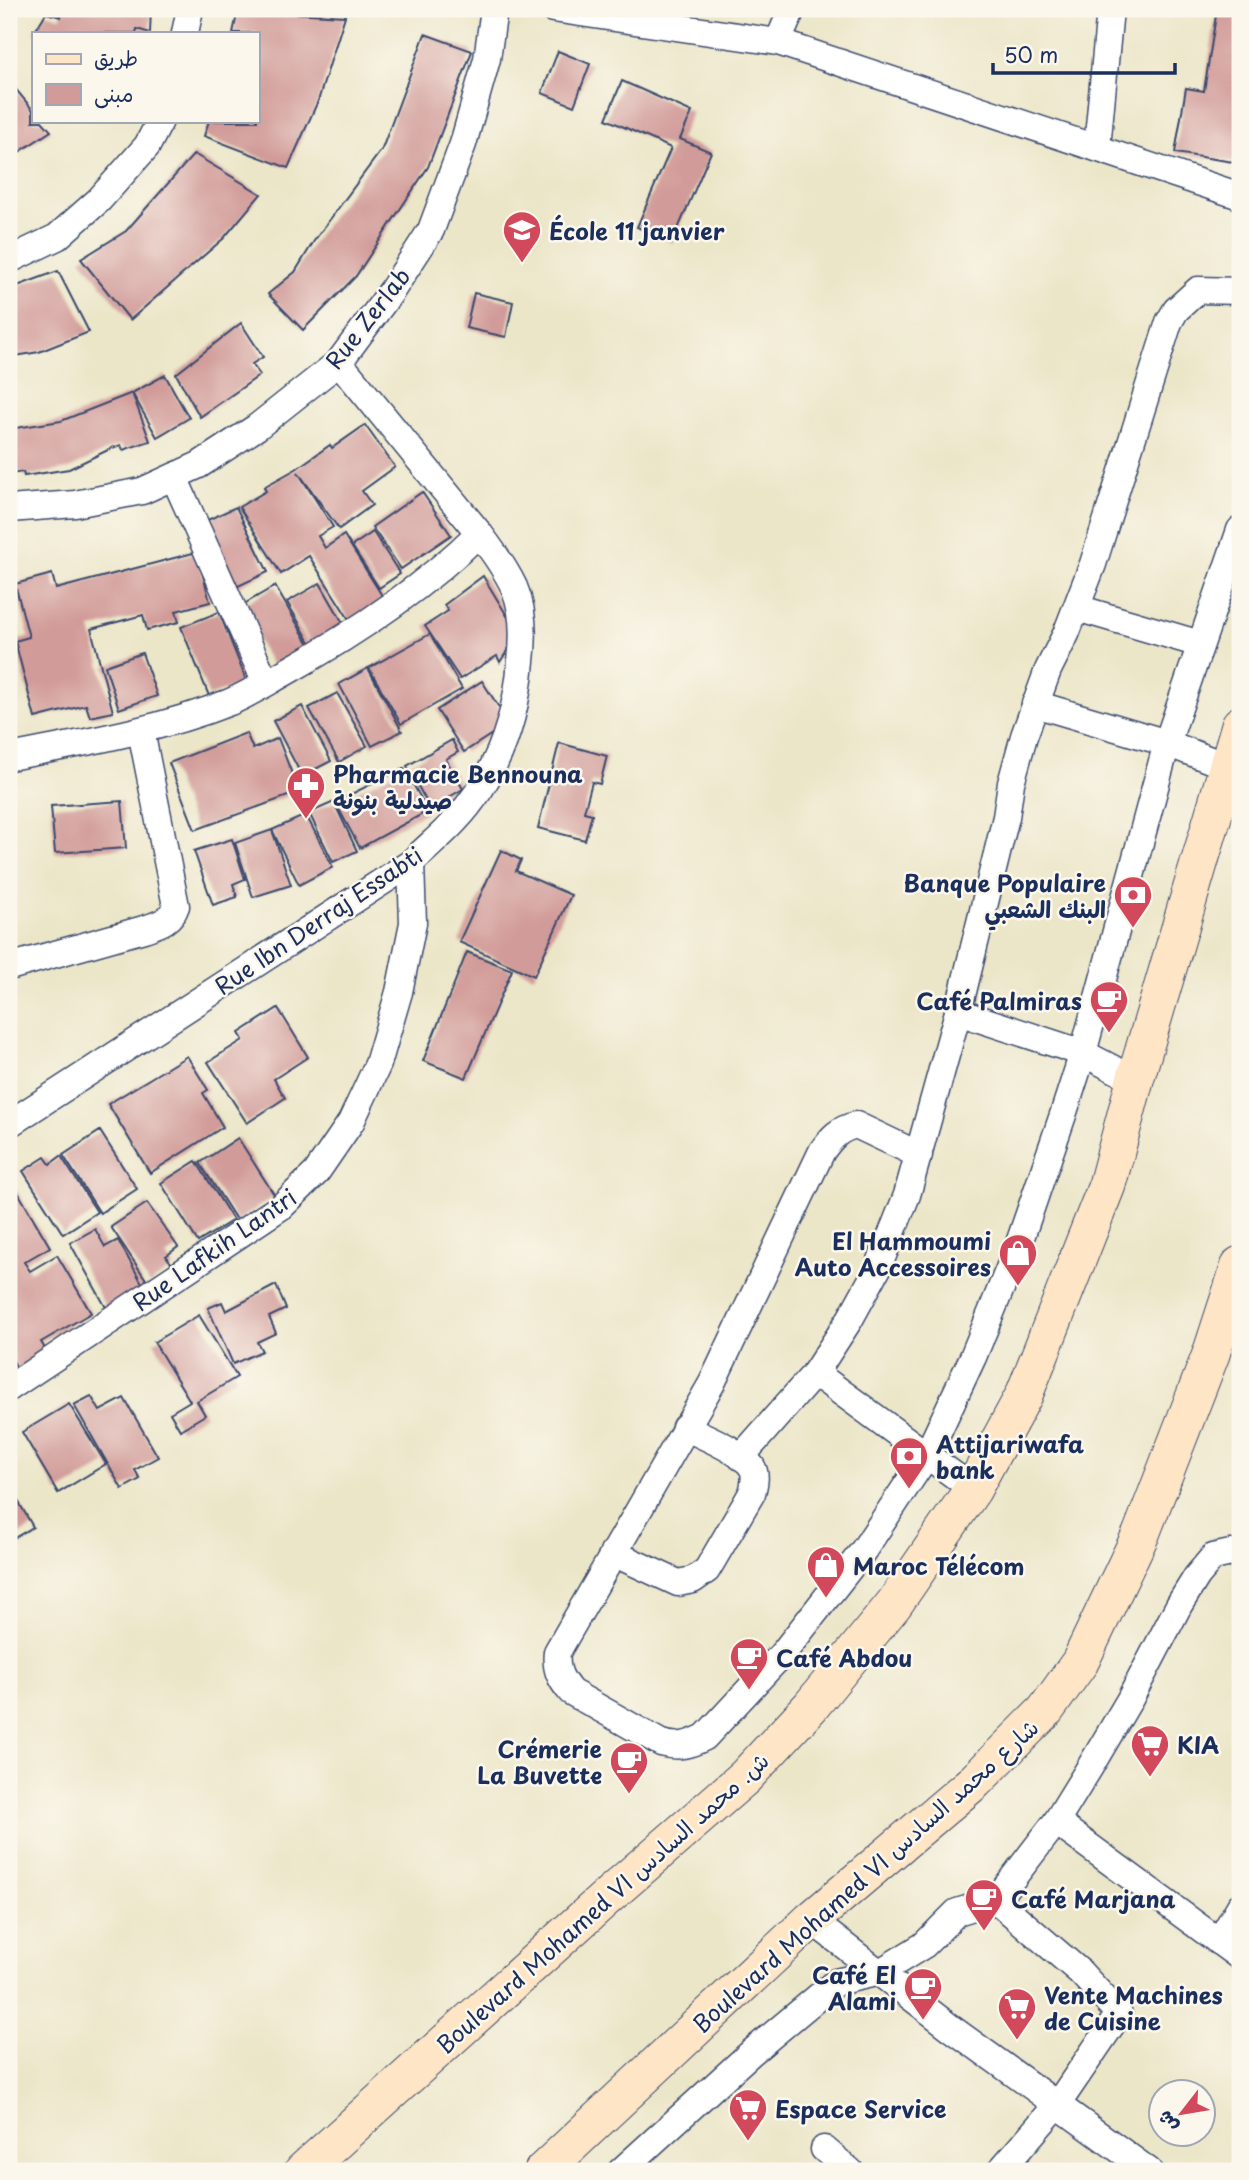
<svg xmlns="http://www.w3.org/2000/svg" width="1249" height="2180" font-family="'Playpen Sans','Playpen Sans Arabic',sans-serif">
	<rect width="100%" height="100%" fill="#fbf7ec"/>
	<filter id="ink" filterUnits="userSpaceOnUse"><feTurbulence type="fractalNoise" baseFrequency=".0143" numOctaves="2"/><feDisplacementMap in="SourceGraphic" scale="14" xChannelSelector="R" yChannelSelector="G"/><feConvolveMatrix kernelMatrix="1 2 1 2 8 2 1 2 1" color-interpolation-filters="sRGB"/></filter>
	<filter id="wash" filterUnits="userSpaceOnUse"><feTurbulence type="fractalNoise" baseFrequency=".00686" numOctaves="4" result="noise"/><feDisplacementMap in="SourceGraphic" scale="28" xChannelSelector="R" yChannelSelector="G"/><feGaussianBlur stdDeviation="1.57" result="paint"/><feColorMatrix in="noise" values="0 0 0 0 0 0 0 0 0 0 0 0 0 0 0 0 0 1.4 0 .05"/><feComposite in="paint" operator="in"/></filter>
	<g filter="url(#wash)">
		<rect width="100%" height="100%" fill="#ece6c9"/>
		<g id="blocks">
			<g fill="#d19b99">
				<path d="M61 9H151L150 33 137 29 136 33H34L46 13 61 17Z"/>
				<path d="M1217 9H1240V163L1175 153 1186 88 1204 91Z"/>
				<path d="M238 10 345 16 318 101 288 168 204 136 209 121H257V33H233Z"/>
				<path d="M425 34 472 51 428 167 356 276 303 330 268 294 295 272 314 241 382 149Z"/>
				<path d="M558 51 590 64 574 106 542 93Z"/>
				<path d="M9 81 33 110V121H42L51 131 19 152 9 153Z"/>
				<path d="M622 81 692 112 680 139 711 152 672 243 637 227 671 148 606 119Z"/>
				<path d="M194 154 261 194 224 238 130 320 81 259 126 231Z"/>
				<path d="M58 271 89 332 39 352 9 357V289Z"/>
				<path d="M474 293 513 302 506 337 466 328Z"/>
				<path d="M241 323 263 357 252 364 260 375 200 417 176 374Z"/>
				<path d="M165 375 189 418 157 437 132 393Z"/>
				<path d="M132 393 150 441 123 450 121 445 112 448 69 469 24 476 23 472 9 474V429L61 421Z"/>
				<path d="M365 425 395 467 362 491 372 505 339 529 298 472 333 527 318 536 325 548 344 535 386 602 352 624 309 556 281 574 239 507 266 491 264 487 296 469 330 445 332 448Z"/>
				<path d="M422 492 451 535 401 569 372 527Z"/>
				<path d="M236 507 268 572 234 588 203 522Z"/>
				<path d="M373 532 400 574 379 588 352 546Z"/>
				<path d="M197 552 210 602 176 611 179 622 147 630 143 615 91 629 113 712 90 717 86 705 35 718 15 641 29 637 15 584 52 574 56 589Z"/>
				<path d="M483 576 518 634 500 662 497 656 460 679 425 626 448 611 444 605Z"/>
				<path d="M320 583 347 630 314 649 287 602Z"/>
				<path d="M275 586 310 646 273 667 239 607Z"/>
				<path d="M219 612 247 682 209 696 181 627Z"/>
				<path d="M430 634 462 689 401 724 369 668Z"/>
				<path d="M142 653 157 696 119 709 105 666Z"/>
				<path d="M368 668 402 731 372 746 339 684Z"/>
				<path d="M482 681 509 723 464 752 437 710Z"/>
				<path d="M337 693 367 746 339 762 309 708Z"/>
				<path d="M302 706 331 761 302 776 273 721Z"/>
				<path d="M246 733 253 749 278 738 299 792 195 830 169 763Z"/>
				<path d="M452 740 458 752 446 759 463 789 430 808 407 766Z"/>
				<path d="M559 743 607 756 600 784 592 782 584 812 592 814 585 840 538 828Z"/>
				<path d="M404 768 428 811 360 848 335 802Z"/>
				<path d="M122 801 126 848 55 853 51 806Z"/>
				<path d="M334 802 357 851 333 862 309 813Z"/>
				<path d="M306 815 333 867 299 885 272 830Z"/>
				<path d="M272 830 291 885 253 897 235 843Z"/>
				<path d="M232 839 245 879 233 884 237 897 213 905 194 851Z"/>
				<path d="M501 850 521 860 516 871 571 895 534 976 459 942Z"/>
				<path d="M467 952 512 970 466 1078 423 1061Z"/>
				<path d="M278 1008 308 1057 274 1079 285 1098 247 1123 208 1062 243 1040 239 1033Z"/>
				<path d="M187 1056 208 1090 203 1093 223 1127 150 1173 108 1104Z"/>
				<path d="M100 1131 137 1189 100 1213 63 1155Z"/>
				<path d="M238 1138 275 1196 237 1221 200 1163Z"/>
				<path d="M61 1156 97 1212 63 1234 23 1171 45 1157 50 1164Z"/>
				<path d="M196 1161 233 1220 198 1242 161 1183Z"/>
				<path d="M9 1177 50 1247 24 1262 30 1271 57 1255 91 1313 41 1342 47 1352 18 1370 9 1354Z"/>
				<path d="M147 1203 178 1247 166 1256 174 1267 149 1284 111 1227Z"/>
				<path d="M95 1229 105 1247 118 1240 147 1292 109 1313 70 1243Z"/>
				<path d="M276 1285 286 1309 269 1317 276 1333 257 1342 262 1351 233 1364 208 1308 222 1302 226 1311Z"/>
				<path d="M199 1315 237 1377 197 1401 205 1415 180 1430 170 1413 190 1401 154 1342Z"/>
				<path d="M91 1396 100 1411 124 1398 158 1457 135 1470 140 1479 122 1489 74 1405Z"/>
				<path d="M69 1404 106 1464 58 1493 22 1432Z"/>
				<path d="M9 1485 33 1527 9 1541Z"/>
			</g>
		</g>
	</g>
	<g filter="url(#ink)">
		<use href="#blocks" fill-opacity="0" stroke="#3a4a6e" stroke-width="2"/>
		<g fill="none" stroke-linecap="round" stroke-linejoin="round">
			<g stroke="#3a4a6e" stroke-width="29">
				<g id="minor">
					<path d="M553 9 778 42 1240 196"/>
					<path d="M185 33 190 9"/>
					<path d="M778 42 792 9"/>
					<path d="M1097 148 1110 9"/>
					<path d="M9 260 57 237 99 200 147 146 160 121"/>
					<path d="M174 477 266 683"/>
					<path d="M9 509 75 504 142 491 199 465 257 427 339 362 391 292 431 230 463 144 487 59 494 9"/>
					<path d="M1077 608 1200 644"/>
					<path d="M1035 704 1167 743 1228 767"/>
					<path d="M9 757C83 743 159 730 230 702 249 694 268 682 286 672 356 633 422 589 479 533"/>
					<path d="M9 967 144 929C159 924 171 921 176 906L141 731"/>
					<path d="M958 1012 1083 1053 1135 1080"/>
					<path d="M9 1124 411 863C425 849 441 836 454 822 496 778 516 721 521 661 524 637 524 610 514 587 505 568 492 550 479 533L339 362"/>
					<path d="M919 1155 856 1125C839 1129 832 1137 822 1151L712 1383 557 1652C555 1669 560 1679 571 1692L661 1743C678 1748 689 1745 705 1737L784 1652 863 1551 927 1455 973 1357 1017 1249 1063 1115 1083 1053 1167 743 1240 530"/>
					<path d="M815 1373 973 1489"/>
					<path d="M9 1388 282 1206 316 1173 351 1122 378 1064 399 992 413 923 411 863"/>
					<path d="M741 1457 815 1373 850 1319 878 1268 907 1195 958 1012 1006 817 1011 783 1024 736 1048 670 1066 634 1093 564 1169 322 1176 310 1198 290 1240 291"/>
					<path d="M613 1553 678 1583 693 1580 707 1570 752 1493C754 1485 757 1475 752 1467 742 1451 702 1436 685 1427"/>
					<path d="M1056 1822 1240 1957"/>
					<path d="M996 1900 1080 1972 1119 2014 1057 2105 1000 2171"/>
					<path d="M811 1920 951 2028 1149 2171"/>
					<path d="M1219 1942 1240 1906"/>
					<path d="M824 2149 850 2171"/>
					<path d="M621 2171 752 2052 836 1982 880 1972 924 1945 957 1912 996 1900 1056 1822 1090 1767 1130 1699 1179 1605 1197 1576 1213 1557 1231 1553 1240 1557"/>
				</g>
			</g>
			<g stroke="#3a4a6e" stroke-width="39">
				<g id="secondary">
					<path d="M303 2171 608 1896 745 1777 811 1706 894 1604 973 1489 1024 1395 1107 1185 1135 1080 1240 725"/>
					<path d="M543 2171 811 1920 975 1781 1045 1711 1080 1662 1141 1534 1211 1354 1240 1265"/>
				</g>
			</g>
			<use href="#minor" stroke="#fff" stroke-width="26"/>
			<use href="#secondary" stroke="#fde5c5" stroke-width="37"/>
		</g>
	</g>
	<defs>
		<g id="school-pin" transform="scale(2.0125)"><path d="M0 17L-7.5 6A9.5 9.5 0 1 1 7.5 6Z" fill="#d1495b" stroke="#fbf7ec"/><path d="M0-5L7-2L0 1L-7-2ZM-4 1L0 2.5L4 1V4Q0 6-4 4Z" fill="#fff"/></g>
		<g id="pharmacy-pin" transform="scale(2.0125)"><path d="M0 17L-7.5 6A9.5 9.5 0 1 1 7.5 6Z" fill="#d1495b" stroke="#fbf7ec"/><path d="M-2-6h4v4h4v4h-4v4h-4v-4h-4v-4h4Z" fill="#fff"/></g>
		<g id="bank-pin" transform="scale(2.0125)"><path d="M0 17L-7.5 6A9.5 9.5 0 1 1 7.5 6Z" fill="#d1495b" stroke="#fbf7ec"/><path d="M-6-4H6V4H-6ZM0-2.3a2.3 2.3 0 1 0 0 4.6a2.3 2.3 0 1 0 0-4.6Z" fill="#fff"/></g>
		<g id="cafe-pin" transform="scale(2.0125)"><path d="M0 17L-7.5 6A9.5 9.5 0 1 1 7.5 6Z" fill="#d1495b" stroke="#fbf7ec"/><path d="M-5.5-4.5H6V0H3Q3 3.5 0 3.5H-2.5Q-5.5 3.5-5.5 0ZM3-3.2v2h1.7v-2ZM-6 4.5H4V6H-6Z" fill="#fff"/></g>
		<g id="shop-pin" transform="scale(2.0125)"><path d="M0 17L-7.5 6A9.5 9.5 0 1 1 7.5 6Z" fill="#d1495b" stroke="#fbf7ec"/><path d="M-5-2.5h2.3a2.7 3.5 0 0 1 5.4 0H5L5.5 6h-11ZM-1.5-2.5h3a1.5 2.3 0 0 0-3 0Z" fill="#fff"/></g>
		<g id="supermarket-pin" transform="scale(2.0125)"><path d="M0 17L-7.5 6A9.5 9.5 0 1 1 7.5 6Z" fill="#d1495b" stroke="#fbf7ec"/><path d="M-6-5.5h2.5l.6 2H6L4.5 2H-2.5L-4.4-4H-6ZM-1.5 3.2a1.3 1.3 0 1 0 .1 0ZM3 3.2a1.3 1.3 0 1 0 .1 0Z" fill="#fff"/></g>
	</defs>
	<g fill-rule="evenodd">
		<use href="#school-pin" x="522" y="230"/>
		<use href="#pharmacy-pin" x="306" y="786"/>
		<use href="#bank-pin" x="1133" y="895"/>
		<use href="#cafe-pin" x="1109" y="1000"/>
		<use href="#shop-pin" x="1018" y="1253"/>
		<use href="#bank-pin" x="909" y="1456"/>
		<use href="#shop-pin" x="826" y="1565"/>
		<use href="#cafe-pin" x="749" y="1657"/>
		<use href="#supermarket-pin" x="1150" y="1744"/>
		<use href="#cafe-pin" x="629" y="1761"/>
		<use href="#cafe-pin" x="984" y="1898"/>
		<use href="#cafe-pin" x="923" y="1987"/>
		<use href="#supermarket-pin" x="1017" y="2007"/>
		<use href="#supermarket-pin" x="748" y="2108"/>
	</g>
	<g text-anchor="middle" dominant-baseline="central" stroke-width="5" stroke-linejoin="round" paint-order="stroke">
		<g font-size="23" font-weight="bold" fill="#1b2f5e" stroke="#fbf7ec" text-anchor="start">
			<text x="549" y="230">École 11 janvier</text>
			<text x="333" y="773">Pharmacie Bennouna<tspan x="333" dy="26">صيدلية بنونة</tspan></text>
			<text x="1106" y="882" text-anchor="end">Banque Populaire<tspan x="1106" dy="26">البنك الشعبي</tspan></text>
			<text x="1082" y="1000" text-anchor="end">Café Palmiras</text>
			<text x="991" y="1240" text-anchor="end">El Hammoumi<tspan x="991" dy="26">Auto Accessoires</tspan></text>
			<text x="936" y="1443">Attijariwafa<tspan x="936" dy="26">bank</tspan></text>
			<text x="853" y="1565">Maroc Télécom</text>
			<text x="776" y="1657">Café Abdou</text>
			<text x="1177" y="1744">KIA</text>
			<text x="602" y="1748" text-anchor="end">Crémerie<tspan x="602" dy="26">La Buvette</tspan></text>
			<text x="1011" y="1898">Café Marjana</text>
			<text x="896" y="1974" text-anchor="end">Café El<tspan x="896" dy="26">Alami</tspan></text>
			<text x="1044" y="1994">Vente Machines<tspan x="1044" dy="26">de Cuisine</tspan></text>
			<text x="775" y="2108">Espace Service</text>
		</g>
		<g font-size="23" fill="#1b2f5e" stroke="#fbf7ec">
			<text transform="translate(367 318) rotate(-52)">Rue ZerIab</text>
			<text transform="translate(318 920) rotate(-34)">Rue Ibn Derraj Essabti</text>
			<text transform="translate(214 1249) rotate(-35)">Rue Lafkih Lantri</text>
			<text transform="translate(865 1875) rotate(-42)">Boulevard Mohamed VI شارع محمد السادس</text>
			<text transform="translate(602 1902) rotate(-42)">Boulevard Mohamed VI ش. محمد السادس</text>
		</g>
	</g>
	<rect width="1249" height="2180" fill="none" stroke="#fbf7ec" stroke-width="35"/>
	<rect x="32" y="32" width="228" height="91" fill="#fbf7ec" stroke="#a1a7b3" stroke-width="2"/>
	<rect x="46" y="54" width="35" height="10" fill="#fde5c5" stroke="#a1a7b3" stroke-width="2"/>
	<text x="94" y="66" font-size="21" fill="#1b2f5e">طريق</text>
	<rect x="46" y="84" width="35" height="21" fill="#d19b99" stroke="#a1a7b3" stroke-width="2"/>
	<text x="94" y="102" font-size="21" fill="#1b2f5e">مبنى</text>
	<g transform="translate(1182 2113) rotate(239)"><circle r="33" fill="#fbf7ec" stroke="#a1a7b3" stroke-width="2"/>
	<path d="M0-5L12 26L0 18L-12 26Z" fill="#d1495b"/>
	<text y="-10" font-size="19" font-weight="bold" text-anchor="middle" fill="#1b2f5e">ش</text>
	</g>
	<path d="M993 63v10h182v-10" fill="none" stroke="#1b2f5e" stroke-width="3.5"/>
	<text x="1004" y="63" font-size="21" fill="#1b2f5e" stroke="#fbf7ec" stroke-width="5" paint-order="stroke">50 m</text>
</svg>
